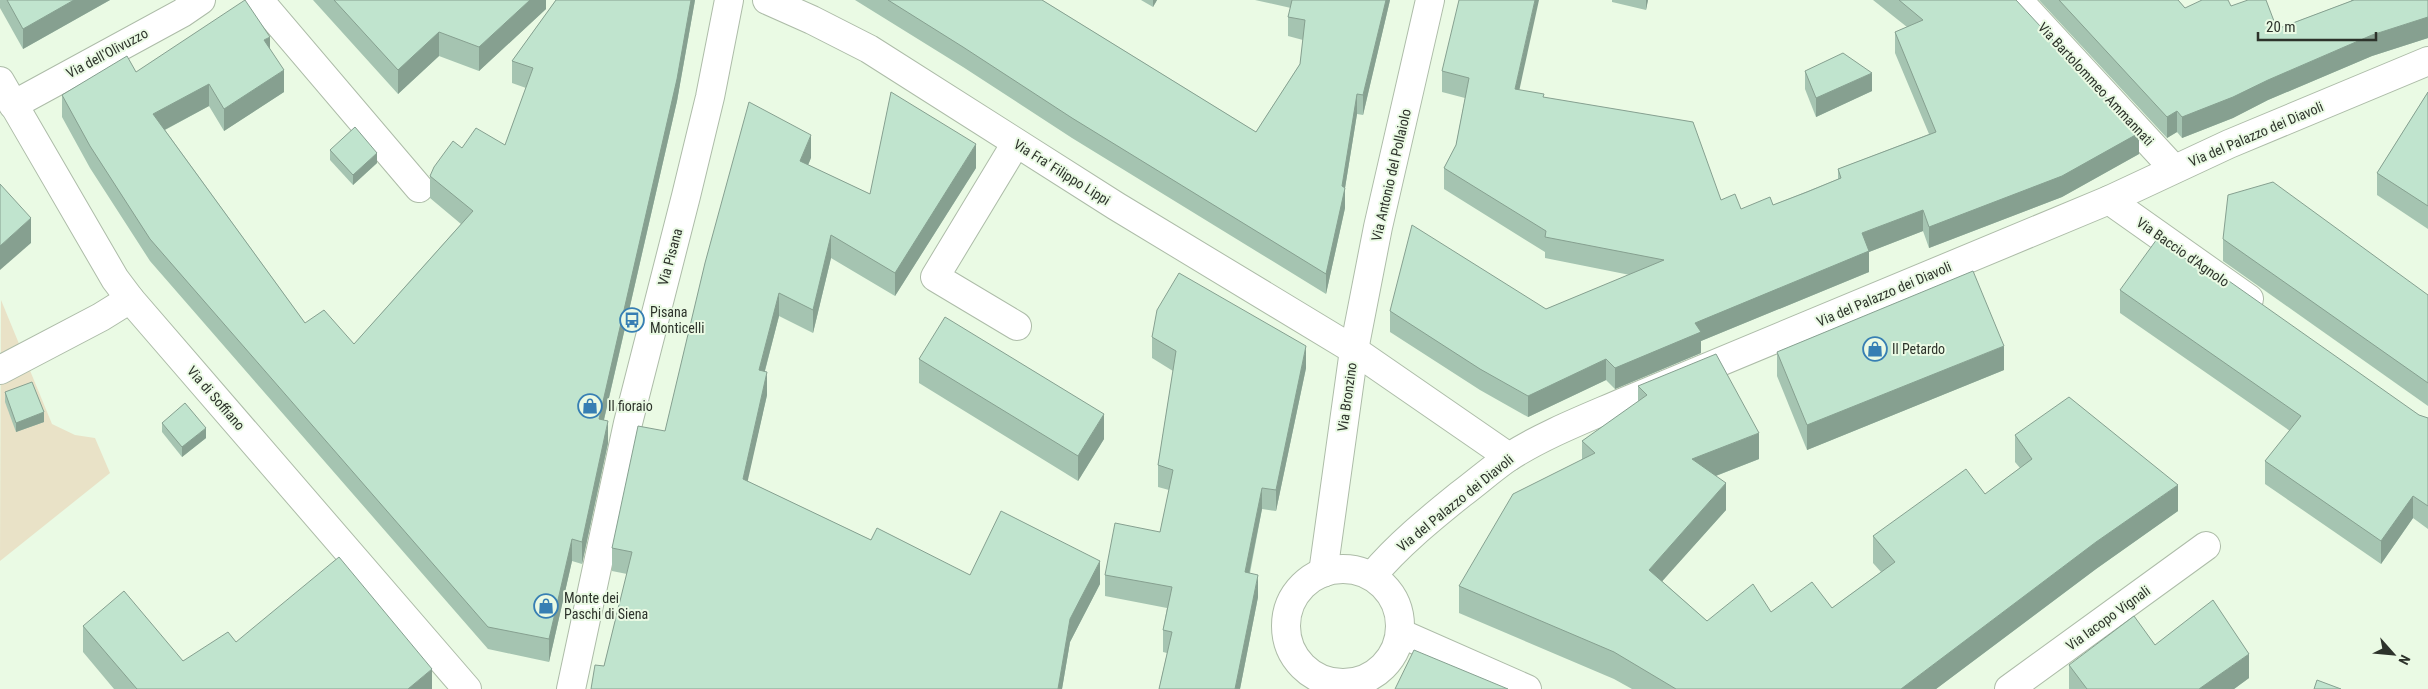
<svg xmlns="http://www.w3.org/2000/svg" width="2428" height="689" font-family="'Roboto Condensed',sans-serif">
	<rect width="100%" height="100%" fill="#eafae4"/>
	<path fill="#e9e2c7" d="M1 300 52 424 75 435 95 438 110 473 0 561Z"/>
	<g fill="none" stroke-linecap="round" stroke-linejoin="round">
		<g stroke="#adbca8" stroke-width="30">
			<g id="minor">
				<path d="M259 0 419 188"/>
				<path d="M767 0 812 20 869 49 1116 206 1354 350 1509 457"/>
				<path d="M2018 0 2174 169"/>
				<path d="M0 81 115 279 130 299 467 689"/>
				<path d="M13 105 182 13 201 0"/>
				<path d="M1016 143 935 277 1017 326"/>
				<path d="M2109 200 2249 299"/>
				<path d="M0 370 101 317 130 299"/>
				<circle cx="1343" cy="626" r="57"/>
				<path d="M1323 573 1354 350 1378 227 1430 0"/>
				<path d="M1372 576C1398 545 1430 519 1461 494 1477 482 1493 468 1509 457 1545 434 1587 418 1626 401L2109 200 2229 144 2428 61"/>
				<path d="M1400 633 1527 689"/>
				<path d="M571 689 628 423 686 196 710 97 729 0"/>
				<path d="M2009 689 2206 546"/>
			</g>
		</g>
		<use href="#minor" stroke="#fff" stroke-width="28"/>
	</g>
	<g fill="#a5c4b1">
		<path d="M0 0H110L23 49 0 8Z"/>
		<path d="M313 0H546V9L479 71 439 56 398 94Z"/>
		<path d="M556 0H695L677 101 604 420 608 443 582 564 572 561 549 662 488 649 150 261 90 168 62 117V95L136 72 270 49 284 92 224 131 209 106 165 130 305 323 354 344 461 224 430 198V176L462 148 505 145 526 88 512 83V61Z"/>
		<path d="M855 0H1042L1256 132 1300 64 1303 40 1288 36V17L1291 8 1255 0H1390L1363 115 1357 114 1345 188V208L1326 294 1072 138 963 67Z"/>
		<path d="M1141 0H1157L1153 7Z"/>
		<path d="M1612 0H1648L1646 10 1612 2Z"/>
		<path d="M1873 0H2016L2139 154 2062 197 1929 248 1923 231 1869 252V272L1701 341V353L1615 389 1606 380 1528 417 1480 390 1390 332V311L1546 309 1630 275 1545 258V252L1444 189V168L1456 145 1465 98 1442 92V71L1519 90 1544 98 1721 200 1741 209 1773 205 1838 179V169L1929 134 1895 53V32L1907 27Z"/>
		<path d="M2039 0H2178L2185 8 2231 6 2277 29 2351 1V0H2428V38L2372 56 2268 100 2233 118 2182 138 2177 132 2167 138Z"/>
		<path d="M1805 71 1872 91 1816 117 1805 89Z"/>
		<path d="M2428 92V229L2377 195V173Z"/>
		<path d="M330 150 377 163 353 185 330 160Z"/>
		<path d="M811 158 808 165 870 194 976 168 895 296 831 258 813 333 779 316 765 371 767 395 747 481 871 540 970 575 1100 584 1070 642 1062 689H591L604 666 627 574 612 571V548L665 431Z"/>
		<path d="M2223 239 2428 295V406L2223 261Z"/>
		<path d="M2218 281 2419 415 2428 418V529L2413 518 2381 564 2265 484V461L2290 431 2120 313V290Z"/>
		<path d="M1152 337 1306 368 1276 511 1262 509 1250 573 1258 597 1240 689H1159L1167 653 1163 652V630L1167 608 1105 596V575L1160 532 1169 490 1158 487V465L1173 371 1152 358Z"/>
		<path d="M1777 352 2004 370 1807 450 1777 376Z"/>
		<path d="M919 359 1104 439 1078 481 919 383Z"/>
		<path d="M1638 386 1759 459 1716 476 1726 510 1662 581 1707 621 1771 612 1832 608 1881 572 1873 563V536L1985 494 2020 468 2015 462V435L2178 511 2096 569 1936 689H1632L1614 679 1459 613V586L1582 459V441L1638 402Z"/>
		<path d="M5 392 44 422 16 432 5 402Z"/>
		<path d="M162 423 206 438 182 457 162 432Z"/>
		<path d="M83 626 183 661 236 642 432 689H114L83 652Z"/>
		<path d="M2155 645 2249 678 2234 689H2069V665Z"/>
	</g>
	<g fill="#86a090">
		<path d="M74 0H110L23 49V29Z"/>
		<path d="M530 0H546V9L479 71V47Z"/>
		<path d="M691 0H695L677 101 599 441V419Z"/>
		<path d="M1153 0H1157L1153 7Z"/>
		<path d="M1386 0H1390L1363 115V95Z"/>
		<path d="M1535 0H1539L1515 110V89Z"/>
		<path d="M1646 0H1648L1646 10Z"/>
		<path d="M2428 17V38L2372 56 2268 100 2233 118 2182 138V117L2268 80 2372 35Z"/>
		<path d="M439 32V56L398 94V70Z"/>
		<path d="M270 37V59L264 40Z"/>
		<path d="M284 70V92L224 131V109Z"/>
		<path d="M1872 73V91L1816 117V98Z"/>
		<path d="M209 84V106L153 136V114Z"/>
		<path d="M1357 94V114L1345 188V208L1326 294V274L1342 186Z"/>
		<path d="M2177 111V132L2167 138V117Z"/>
		<path d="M2139 133V154L2062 197 1929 248V227Z"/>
		<path d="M811 135V158L800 184V161Z"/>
		<path d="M976 144V168L895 296V273Z"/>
		<path d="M377 153V163L353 185V175Z"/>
		<path d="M1923 210V231L1869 252V272L1701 341V353L1615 389V368L1695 323 1862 233Z"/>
		<path d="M31 218V243L0 270V246Z"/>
		<path d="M831 235V258L813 333V310Z"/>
		<path d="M779 293V316L759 393V370Z"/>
		<path d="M1306 346V368L1276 511V490Z"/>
		<path d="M2004 346V370L1807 450V425Z"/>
		<path d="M1606 359V380L1528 417V396Z"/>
		<path d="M767 372V395L743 502V479Z"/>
		<path d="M44 412V422L16 432V423Z"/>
		<path d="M1104 414V439L1078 481V456Z"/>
		<path d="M608 421V443L582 564V542Z"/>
		<path d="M206 428V438L182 457V447Z"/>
		<path d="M1759 433V459L1692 485V459Z"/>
		<path d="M1726 483V510L1649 596V570Z"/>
		<path d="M2178 485V511L2096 569 1936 689H1901L2096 542Z"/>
		<path d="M1262 488V509L1245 594V572Z"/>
		<path d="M2413 496V518L2381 564V541Z"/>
		<path d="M572 539V561L549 662V639Z"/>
		<path d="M1100 561V584L1070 642 1062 689H1058L1070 619Z"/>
		<path d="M1258 575V597L1240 689H1235Z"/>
		<path d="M2249 654V678L2234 689H2199Z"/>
		<path d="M432 669V689H408Z"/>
	</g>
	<g fill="#c0e4ce" stroke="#86a090">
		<path d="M7 0H74L23 29Z"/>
		<path d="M245 0 270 37 264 40 284 70 224 109 209 84 153 114 305 323 324 310 354 344 473 211 430 176 434 167 453 141 462 148 476 128 505 145 533 68 512 61 556 0H691L677 79 599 419 608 421 582 542 572 539 549 639 488 627 150 239 90 146 62 95 127 56 136 72Z"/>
		<path d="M334 0H530L479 47 439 32 398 70Z"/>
		<path d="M888 0H1042L1256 132 1300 64 1305 20 1288 17 1292 0H1386L1363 95 1357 94 1342 186 1345 188 1326 274 1072 118 963 47Z"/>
		<path d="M1459 0H1535L1515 89 1544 94 1543 97 1693 122 1721 200 1735 194 1741 209 1770 197 1773 205 1807 192 1841 178 1838 169 1936 132 1895 32 1923 20 1899 0H2016L2139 133 2062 176 1929 227 1923 210 1862 233 1869 251 1695 323 1701 332 1615 368 1606 359 1528 396 1480 369 1390 311 1412 225 1546 309 1664 260 1545 237 1546 231 1444 168 1456 145 1469 78 1442 71Z"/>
		<path d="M2059 0H2178L2185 8 2202 0H2228L2231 6 2248 0H2266L2277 29 2354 0H2428V17L2372 35 2268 80 2233 97 2182 117 2177 111 2167 117Z"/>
		<path d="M1843 53 1872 73 1816 98 1805 71Z"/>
		<path d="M891 92 976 144 895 273 831 235 813 310 779 293 759 370 767 372 743 479 871 540 877 528 970 575 1001 511 1100 561 1070 619 1058 689H591L595 665 604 666 632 552 612 548 638 426 665 431 705 263 749 102 811 135 800 161 870 194Z"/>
		<path d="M2428 92V206L2377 173Z"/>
		<path d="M355 127 377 153 353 175 330 150Z"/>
		<path d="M2273 182 2428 295V383L2223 239 2228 195Z"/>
		<path d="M0 184 31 218 0 246Z"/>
		<path d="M2157 239 2218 281 2219 274 2419 415 2428 418V506L2413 496 2381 541 2265 461 2301 416 2120 290Z"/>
		<path d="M1973 271 2004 346 1807 425 1777 352Z"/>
		<path d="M1179 273 1306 346 1276 490 1262 488 1245 572 1258 575 1235 689H1159L1172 632 1163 630 1172 587 1105 575 1115 523 1160 532 1173 470 1158 465 1176 351 1152 337 1157 310Z"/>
		<path d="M945 317 1104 414 1078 456 919 359Z"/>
		<path d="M1716 354 1759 433 1692 459 1726 483 1649 570 1707 621 1753 584 1771 612 1812 582 1832 608 1895 562 1873 536 1966 469 1985 494 2032 459 2015 435 2069 397 2178 485 2096 542 1901 689H1676L1614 652 1459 586 1513 494 1595 453 1582 441 1647 395 1638 386Z"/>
		<path d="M32 382 44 412 16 423 5 392Z"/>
		<path d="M185 403 206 428 182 447 162 423Z"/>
		<path d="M339 557 432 669 408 689H137L83 626 124 591 183 661 228 632 236 642Z"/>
		<path d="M2213 600 2249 654 2199 689H2087L2069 665 2134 616 2155 645Z"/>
		<path d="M1414 650 1508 689H1395Z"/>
		<path d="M2317 680 2341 689H2314Z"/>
	</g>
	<defs>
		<g id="bus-ring" transform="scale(1.25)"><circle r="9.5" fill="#eafae4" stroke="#377fb3" stroke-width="1.5"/><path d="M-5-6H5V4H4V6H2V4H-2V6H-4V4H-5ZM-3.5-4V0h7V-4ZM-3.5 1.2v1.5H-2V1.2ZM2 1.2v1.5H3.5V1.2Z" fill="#377fb3"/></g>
		<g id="shop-ring" transform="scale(1.25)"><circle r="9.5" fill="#eafae4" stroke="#377fb3" stroke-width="1.5"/><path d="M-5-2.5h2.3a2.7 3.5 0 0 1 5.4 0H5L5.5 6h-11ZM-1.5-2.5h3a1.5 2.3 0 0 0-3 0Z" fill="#377fb3"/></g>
	</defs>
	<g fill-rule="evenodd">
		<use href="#bus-ring" x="632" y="320"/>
		<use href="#shop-ring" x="1875" y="349"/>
		<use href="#shop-ring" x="590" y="406"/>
		<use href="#shop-ring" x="546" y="606"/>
	</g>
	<g text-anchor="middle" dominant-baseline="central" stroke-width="4" stroke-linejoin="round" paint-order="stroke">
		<g font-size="14" fill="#2d332b" stroke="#eafae4">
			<text transform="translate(107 53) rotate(-28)">Via dell'Olivuzzo</text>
			<text transform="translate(2096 84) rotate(47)">Via Bartolommeo Ammannati</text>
			<text transform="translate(2256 134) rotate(-23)">Via del Palazzo dei Diavoli</text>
			<text transform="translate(1062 172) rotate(32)">Via Fra' Filippo Lippi</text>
			<text transform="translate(1391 175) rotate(-77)">Via Antonio del Pollaiolo</text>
			<text transform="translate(2183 252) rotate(35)">Via Baccio d'Agnolo</text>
			<text transform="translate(670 257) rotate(-75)">Via Pisana</text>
			<text transform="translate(1884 294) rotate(-23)">Via del Palazzo dei Diavoli</text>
			<text transform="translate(1347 397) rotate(-82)">Via Bronzino</text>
			<text transform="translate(216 398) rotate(49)">Via di Soffiano</text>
			<text transform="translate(1455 503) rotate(-39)">Via del Palazzo dei Diavoli</text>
			<text transform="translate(2108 618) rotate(-36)">Via Iacopo Vignali</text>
		</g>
		<g font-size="14" fill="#2d332b" stroke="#eafae4" text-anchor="start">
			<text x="650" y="312">Pisana<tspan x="650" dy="16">Monticelli</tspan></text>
			<text x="1892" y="349">Il Petardo</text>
			<text x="608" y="406">Il fioraio</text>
			<text x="564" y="598">Monte dei<tspan x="564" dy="16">Paschi di Siena</tspan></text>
		</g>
	</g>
	<g transform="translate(2393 654) rotate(117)" stroke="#eafae4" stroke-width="4" paint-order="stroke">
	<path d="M0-4L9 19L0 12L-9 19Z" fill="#2d332b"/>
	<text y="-8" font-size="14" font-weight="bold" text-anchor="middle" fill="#2d332b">N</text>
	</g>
	<path d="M2258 32v8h118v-8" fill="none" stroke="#2d332b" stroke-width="2.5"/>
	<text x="2266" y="32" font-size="15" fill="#2d332b" stroke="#eafae4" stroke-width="4" paint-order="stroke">20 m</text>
</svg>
